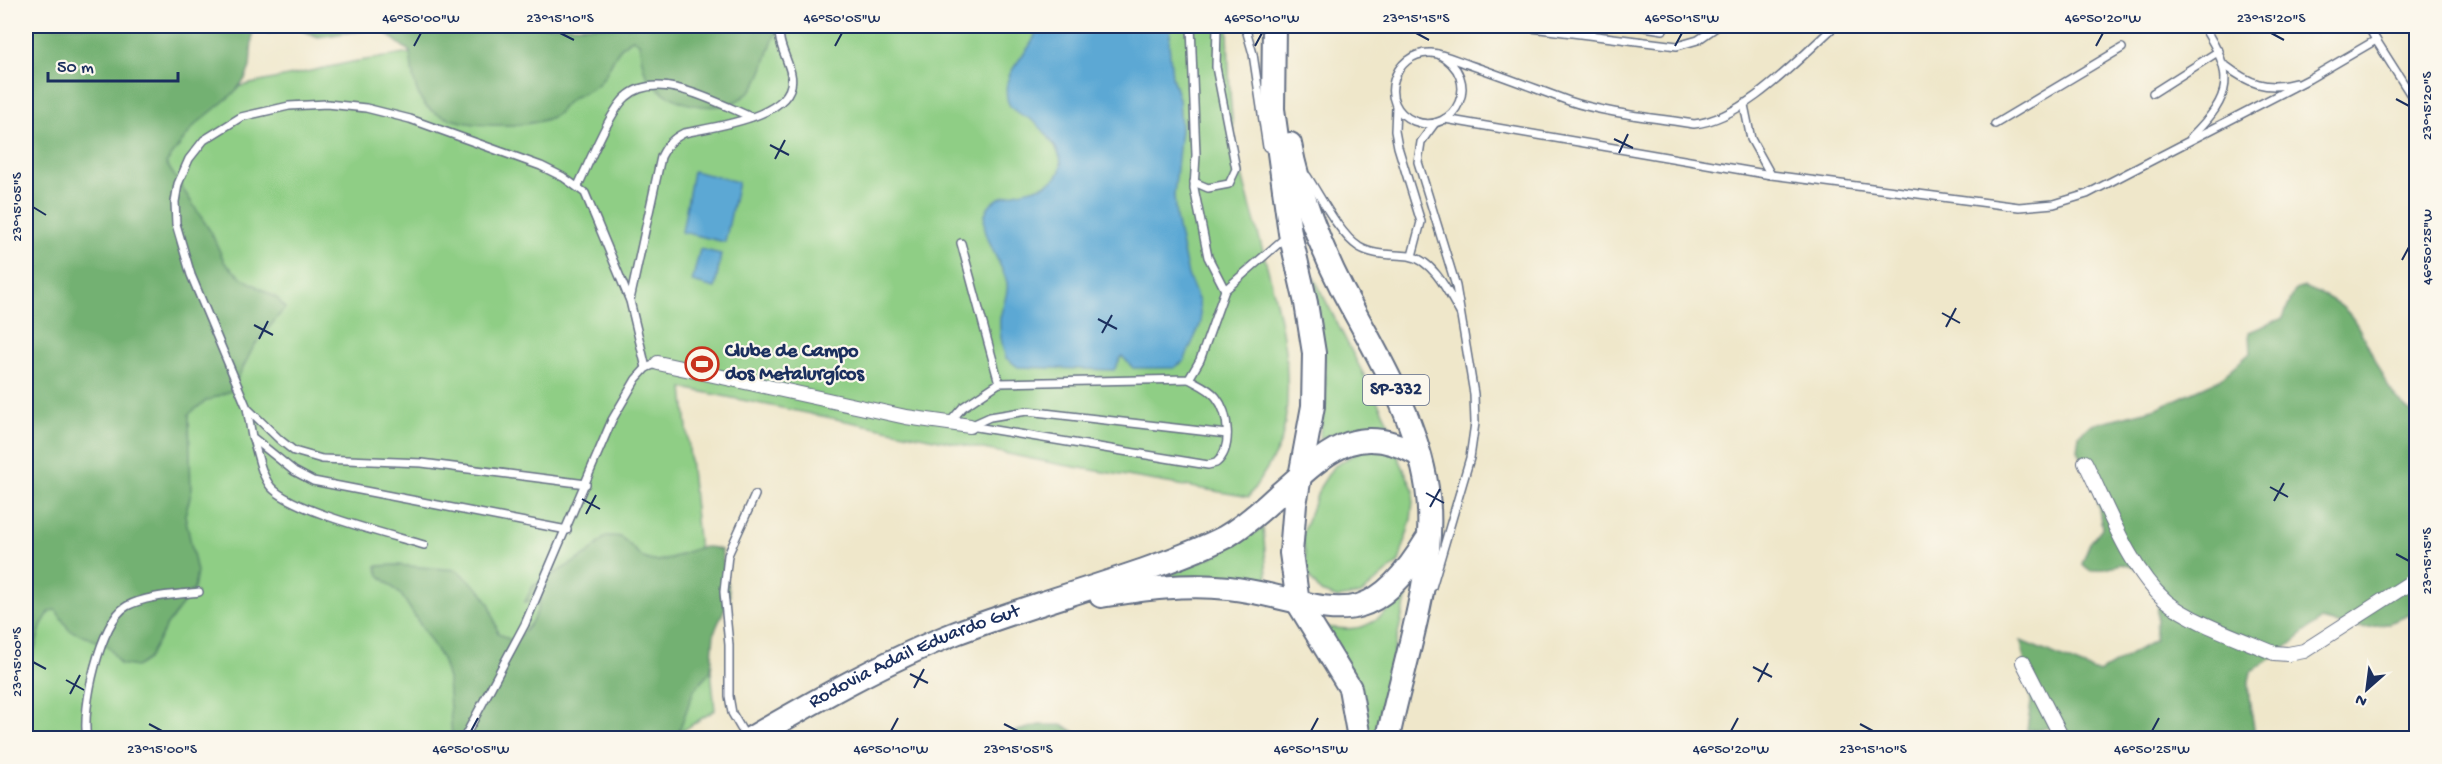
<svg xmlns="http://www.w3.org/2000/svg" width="2442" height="764" font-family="'Gochi Hand',sans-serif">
	<rect width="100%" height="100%" fill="#fbf7ec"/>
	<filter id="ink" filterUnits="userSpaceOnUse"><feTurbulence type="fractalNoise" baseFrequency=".0167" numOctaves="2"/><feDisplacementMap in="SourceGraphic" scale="12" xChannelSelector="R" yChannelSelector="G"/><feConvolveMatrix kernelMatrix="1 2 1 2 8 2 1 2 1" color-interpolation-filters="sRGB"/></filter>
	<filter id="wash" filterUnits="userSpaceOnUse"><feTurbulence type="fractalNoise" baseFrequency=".008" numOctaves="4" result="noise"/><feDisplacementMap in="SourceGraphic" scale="24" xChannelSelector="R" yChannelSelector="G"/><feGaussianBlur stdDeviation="1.35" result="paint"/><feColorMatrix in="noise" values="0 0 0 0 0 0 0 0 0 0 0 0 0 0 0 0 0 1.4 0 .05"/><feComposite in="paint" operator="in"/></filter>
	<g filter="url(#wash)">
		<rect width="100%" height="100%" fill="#efe7ca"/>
		<g fill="#8fce85" stroke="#557e72" stroke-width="1.5">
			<path d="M587 26H1228C1229 71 1229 117 1239 162 1258 247 1303 350 1282 438 1278 455 1258 481 1249 497L1057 464 683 388 715 710 671 738H26V552L106 259 209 93 352 62Z"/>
			<path d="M1313 276 1393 432 1362 425 1319 439C1331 382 1323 333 1313 276Z"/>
			<path d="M1364 448 1396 452 1414 491 1411 520 1399 562 1361 594 1338 598 1321 592 1309 577 1302 535 1320 487 1333 467Z"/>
			<path d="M1263 528 1268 587 1161 578 1213 556Z"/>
			<path d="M1407 595 1374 738H1366L1322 626C1367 635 1374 622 1407 595Z"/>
		</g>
		<g fill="#73b172" stroke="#477068" stroke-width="1.5">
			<path d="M26 26H253L250 67 245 79 234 93 195 125 166 163 211 232 225 263 242 278 277 298 285 308 254 346 231 391 206 401 189 414 191 494 185 515 197 572 194 589 167 625 148 659 136 667 120 664 108 646 69 630 56 610 50 611 42 624 26 678Z"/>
			<path d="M267 26H781C767 43 767 71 753 88 728 119 670 108 648 78 642 70 641 53 639 43L633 39C610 51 614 69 597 85 589 92 577 94 569 101 564 105 561 111 556 115 530 131 439 130 422 101 413 87 412 68 410 52L385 33 374 29 318 37 293 27 268 33Z"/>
			<path d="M2304 287C2321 294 2339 301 2351 316 2375 348 2380 394 2416 415V612C2372 631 2367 631 2320 620L2281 652 2251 672C2244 694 2254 715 2255 738H2076L2062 727 2027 730 2031 702 2021 641 2099 673 2155 640 2158 606 2148 571 2121 564 2091 571 2082 564 2090 543 2102 528 2093 473 2077 450 2079 435 2090 425 2157 408 2219 380 2250 353 2249 332 2283 318 2295 290Z"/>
			<path d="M606 536C609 536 616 536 620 537 632 543 638 560 654 561 677 562 697 539 721 550L730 596 714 633 711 671 694 690 678 734 680 738H452L448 679 442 659 402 596 379 575 376 566 396 565 457 570 481 591 490 605 498 633 512 641C527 632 538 616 540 599L525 602 533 586 588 554Z"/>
			<path d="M1039 725H1063L1078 734 1077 738H996L1002 735Z"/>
		</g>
		<g fill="#5ba8d4" stroke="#3b6c99" stroke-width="1.5">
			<path d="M1037 26H1171L1169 44 1172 77 1179 99 1181 129 1174 196 1176 218 1188 275 1199 302 1201 323 1184 361 1174 368H1133L1122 356 1114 370 1018 367 1006 358C1002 346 999 331 1000 318 1002 307 1009 293 1007 283 1002 260 973 229 989 206 1003 186 1058 196 1061 166 1063 153 1043 128 1033 121 1023 114 1009 112 1007 98 1001 66 1035 53 1037 26Z"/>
			<path d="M693 171 738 182 725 242 682 232Z"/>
			<path d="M700 249 721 254 715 288 692 282Z"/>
		</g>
	</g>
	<g filter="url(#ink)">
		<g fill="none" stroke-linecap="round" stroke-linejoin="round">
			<g stroke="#656f84" stroke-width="10">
				<g id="service">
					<path d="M1191 26 1196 155 1194 188 1208 257 1225 290"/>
					<path d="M1245 26 1253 54 1267 147"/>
					<path d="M1516 26 1677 46 1698 40 1718 26"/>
					<path d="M1638 26 1663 30"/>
					<path d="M2376 40 2416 103"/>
					<path d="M1438 54C1485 78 1455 137 1414 121 1376 106 1393 51 1431 53 1444 54 1458 61 1470 65 1503 76 1536 89 1569 101 1604 113 1656 118 1694 124 1744 119 1798 59 1835 26"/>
					<path d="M2226 66C2248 83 2267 91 2295 83"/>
					<path d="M2153 93 2219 51"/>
					<path d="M1744 105 1751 139 1771 175"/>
					<path d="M1396 107 1395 131 1398 147 1421 222 1412 256"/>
					<path d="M1445 119 1771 175 2019 207 2054 204 2087 194 2309 79 2376 40 2368 26"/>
					<path d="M1995 124 2122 48"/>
					<path d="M2191 137C2233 95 2235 76 2203 26"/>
					<path d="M1307 176C1320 196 1340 235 1359 247 1374 256 1392 254 1409 256 1434 260 1449 294 1460 313"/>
					<path d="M1194 182 1208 188 1229 184 1236 169 1216 67 1217 26"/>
					<path d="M578 186C588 165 610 111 626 97 657 68 719 104 751 117"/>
					<path d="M630 300 661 157C667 145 672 139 684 133 712 127 800 117 791 74 788 59 776 41 780 26"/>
					<path d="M999 383 1189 379 1200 360 1225 290 1286 237"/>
					<path d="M247 408 252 437 294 471 313 481 567 530"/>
					<path d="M949 423 963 407 999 383 961 243"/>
					<path d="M970 426 1208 465 1216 463C1233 449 1229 413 1216 397 1209 388 1198 384 1189 379"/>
					<path d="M970 426 990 417 1027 411 1227 434"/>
					<path d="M253 439C258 455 261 475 271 487 292 511 391 535 424 545"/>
					<path d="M586 484 422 463 322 459 294 451 280 440 247 408 191 275 176 224 175 202 178 184 189 159 204 140 241 117 289 106 327 104 366 108 410 119 541 166 563 177 585 193 630 301 646 368"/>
					<path d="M1432 587 1470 458 1475 423 1474 394 1456 286 1418 162 1421 142 1435 123"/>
					<path d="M746 737 732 713 729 696V645L724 592 728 555 755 495"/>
					<path d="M87 738C81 711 100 620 127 606 148 595 177 595 199 592"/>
					<path d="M464 738 525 624 612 420 636 379 646 368 658 363"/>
				</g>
			</g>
			<g stroke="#656f84" stroke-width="16">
				<g id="minor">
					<path d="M658 363 906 417 970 426"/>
					<path d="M2085 462C2107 506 2129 569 2166 601 2191 622 2244 640 2274 653L2288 654 2304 651 2416 579"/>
					<path d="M2023 662 2062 738"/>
				</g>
			</g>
			<g stroke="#656f84" stroke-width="26">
				<g id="primary">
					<path d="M1274 26 1273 109 1290 233 1306 303 1314 353 1313 406 1295 504 1291 553 1298 603 1350 688 1359 738"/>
					<path d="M1290 144C1298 189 1321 248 1342 289 1376 353 1416 416 1427 488 1439 565 1403 663 1388 738"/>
					<path d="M1101 596C1143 589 1186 583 1229 588 1323 599 1362 647 1426 541"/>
					<path id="s1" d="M751 738C817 700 885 661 956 633 1017 610 1080 592 1141 571 1169 561 1198 551 1225 537 1244 526 1262 510 1278 495 1325 455 1355 418 1419 455"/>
				</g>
			</g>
			<use href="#service" stroke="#fff" stroke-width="7"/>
			<use href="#minor" stroke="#fff" stroke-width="14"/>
			<use href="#primary" stroke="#fff" stroke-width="22"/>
		</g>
	</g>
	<path fill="none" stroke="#1b2f5e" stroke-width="2" d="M560 33 574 40M1416 33 1429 40M2271 33 2284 40M414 46 421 33M835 46 842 33M1255 46 1262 33M1675 46 1682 33M2096 46 2103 33M2396 99 2409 106M1614 139 1633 148M770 145 789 155M1619 153 1628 134M775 159 785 140M33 207 46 215M2402 260 2409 247M1942 313 1960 323M1098 319 1117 329M254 325 273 335M1946 327 1956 308M1102 333 1112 315M259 339 268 321M2270 487 2288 497M1426 493 1444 503M582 499 600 509M2274 501 2284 483M1430 507 1440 489M586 514 596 495M2396 554 2409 561M33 662 46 669M1753 667 1772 677M910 674 928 683M66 680 84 690M1758 682 1768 663M914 688 924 669M70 694 80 675M149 724 162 731M1004 724 1018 731M1860 724 1873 731M471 731 478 718M891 731 898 718M1311 731 1318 718M1731 731 1738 718M2152 731 2159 718"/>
	<defs>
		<g id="stadium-ring" transform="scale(1.725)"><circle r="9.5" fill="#fbf7ec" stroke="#c8321e" stroke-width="1.5"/><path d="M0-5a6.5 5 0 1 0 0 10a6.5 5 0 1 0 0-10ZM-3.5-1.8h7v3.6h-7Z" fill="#c8321e"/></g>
	</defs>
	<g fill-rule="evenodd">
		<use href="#stadium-ring" x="702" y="364"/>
	</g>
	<g text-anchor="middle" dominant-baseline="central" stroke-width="4.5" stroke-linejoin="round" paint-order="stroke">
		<rect fill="#fbf7ec" stroke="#5e6b89" stroke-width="1.5" x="1363" y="375" width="66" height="30" rx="4.5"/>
		<g font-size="18" font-weight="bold" fill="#1b2f5e">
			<text x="1396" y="390">SP-332</text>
		</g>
		<g font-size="20" font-weight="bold" fill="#1b2f5e" stroke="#fbf7ec" text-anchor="start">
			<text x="725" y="352">Clube de Campo<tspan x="725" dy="23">dos Metalurgícos</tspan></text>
		</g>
		<g font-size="20" fill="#1b2f5e" stroke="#fbf7ec">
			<text stroke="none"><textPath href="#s1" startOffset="183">Rodovia Adail Eduardo Gut</textPath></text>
		</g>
	</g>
	<rect width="2442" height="764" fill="none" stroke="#fbf7ec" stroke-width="66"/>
	<g transform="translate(2367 689) rotate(208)" stroke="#fbf7ec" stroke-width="4.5" paint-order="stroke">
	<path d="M0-4.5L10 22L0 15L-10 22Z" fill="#1b2f5e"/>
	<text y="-9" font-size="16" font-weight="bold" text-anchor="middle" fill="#1b2f5e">N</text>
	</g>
	<path d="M48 72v9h130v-9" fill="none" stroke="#1b2f5e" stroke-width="3"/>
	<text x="57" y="72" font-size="18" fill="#1b2f5e" stroke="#fbf7ec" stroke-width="4.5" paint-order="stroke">50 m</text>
	<rect x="33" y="33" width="2376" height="698" fill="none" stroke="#1b2f5e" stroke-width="2"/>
	<g font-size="15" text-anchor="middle" fill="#1b2f5e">
		<text x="421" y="22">46°50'00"W</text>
		<text x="560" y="22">23°15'10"S</text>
		<text x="842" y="22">46°50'05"W</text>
		<text x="1262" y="22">46°50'10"W</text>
		<text x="1416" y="22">23°15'15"S</text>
		<text x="1682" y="22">46°50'15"W</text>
		<text x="2103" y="22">46°50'20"W</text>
		<text x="2271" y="22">23°15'20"S</text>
		<text transform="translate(2426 106) rotate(-90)" y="5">23°15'20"S</text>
		<text transform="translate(16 207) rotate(-90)" y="5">23°15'05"S</text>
		<text transform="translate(2426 247) rotate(-90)" y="5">46°50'25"W</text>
		<text transform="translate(2426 561) rotate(-90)" y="5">23°15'15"S</text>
		<text transform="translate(16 662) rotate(-90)" y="5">23°15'00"S</text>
		<text x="162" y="753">23°15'00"S</text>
		<text x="471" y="753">46°50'05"W</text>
		<text x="891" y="753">46°50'10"W</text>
		<text x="1018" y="753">23°15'05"S</text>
		<text x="1311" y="753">46°50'15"W</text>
		<text x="1731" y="753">46°50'20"W</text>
		<text x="1873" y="753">23°15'10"S</text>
		<text x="2152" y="753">46°50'25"W</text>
	</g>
</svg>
